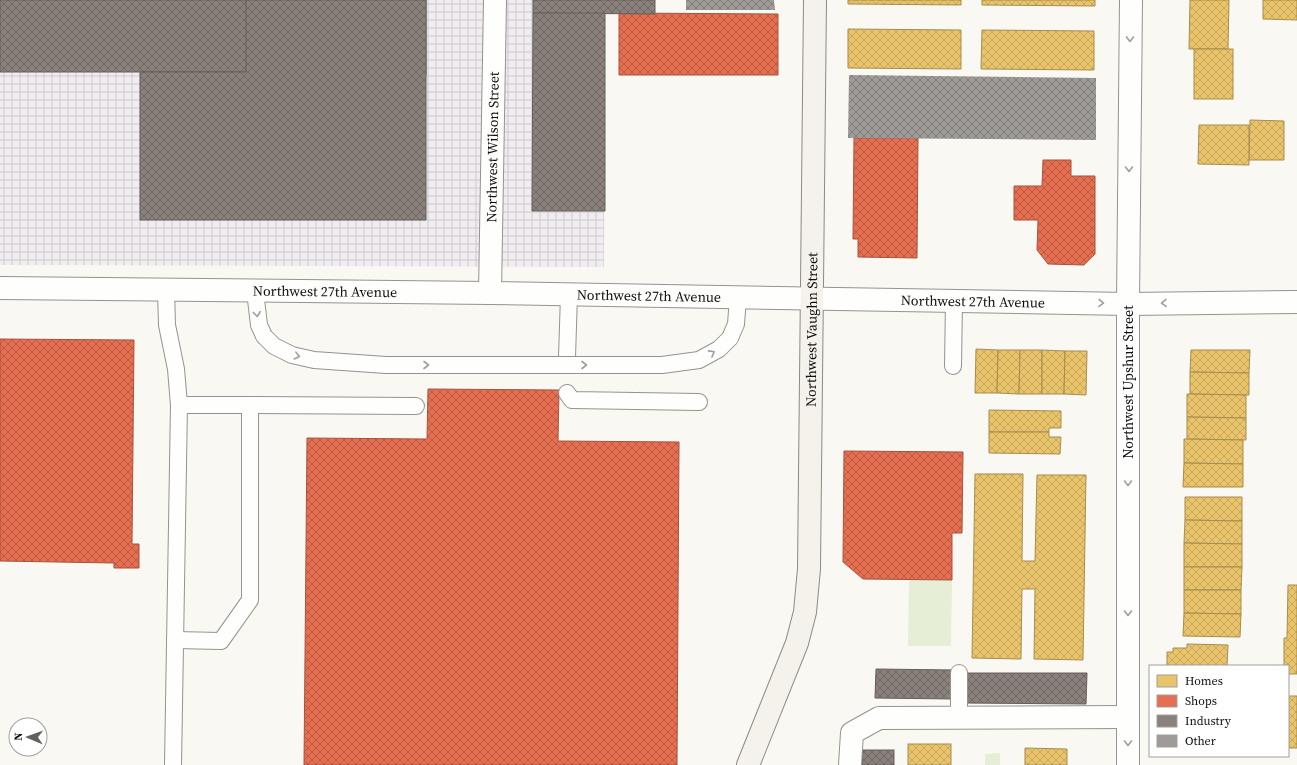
<svg xmlns="http://www.w3.org/2000/svg" width="1297" height="765" font-family="'Source Serif 4',serif">
	<defs>
		<pattern id="industrial-grid" width="8" height="8" patternUnits="userSpaceOnUse"><rect width="8" height="8" fill="#f1ecef"/><path d="M0 4h8M4 0v8" fill="none" stroke="#cdc9cc"/></pattern>
		<pattern id="homes-cross-hatch" width="8" height="8" patternUnits="userSpaceOnUse"><rect width="8" height="8" fill="#e9c46a"/><path d="M0 0l8 8M0 8l8-8" fill="none" stroke="#c7a75b"/></pattern>
		<pattern id="shops-cross-hatch" width="8" height="8" patternUnits="userSpaceOnUse"><rect width="8" height="8" fill="#e76f51"/><path d="M0 0l8 8M0 8l8-8" fill="none" stroke="#ba5a42"/></pattern>
		<pattern id="industry-cross-hatch" width="8" height="8" patternUnits="userSpaceOnUse"><rect width="8" height="8" fill="#8a817c"/><path d="M0 0l8 8M0 8l8-8" fill="none" stroke="#6f6864"/></pattern>
		<pattern id="building-cross-hatch" width="8" height="8" patternUnits="userSpaceOnUse"><rect width="8" height="8" fill="#9e9b98"/><path d="M0 0l8 8M0 8l8-8" fill="none" stroke="#7f7d7a"/></pattern>
	</defs>
	<rect width="100%" height="100%" fill="#faf8f3"/>
	<path fill="url(#industrial-grid)" d="M0 0H655L605 14 604 267 0 265Z"/>
	<g fill="#e6eed5">
		<path d="M909 579 952 580 951 646H908Z"/>
		<path d="M1000 753V765H985V754Z"/>
	</g>
	<g fill="url(#homes-cross-hatch)" stroke="#a78d4e">
		<path d="M848 0H961V5L848 4Z"/>
		<path d="M982 0H1095V6L982 5Z"/>
		<path d="M1190 0H1229L1228 49H1189Z"/>
		<path d="M1263 0H1297V20L1263 19Z"/>
		<path d="M848 29 961 30V69L848 68Z"/>
		<path d="M982 30 1094 31V70L981 69Z"/>
		<rect x="1194" y="49" width="39" height="50"/>
		<path d="M1250 120 1284 121V160H1249Z"/>
		<path d="M1199 125H1249V165L1198 164Z"/>
		<path d="M976 349 998 350 997 393H975Z"/>
		<path d="M998 350H1020L1019 394 997 393Z"/>
		<path d="M1020 350H1042V394H1019Z"/>
		<path d="M1042 350 1065 351 1064 394H1042Z"/>
		<path d="M1191 350H1250L1249 373 1190 372Z"/>
		<path d="M1065 351H1087L1086 395 1064 394Z"/>
		<path d="M1190 372 1249 373V395L1190 394Z"/>
		<path d="M1187 394 1246 395V418L1187 417Z"/>
		<path d="M989 410 1061 411V428H1049V432H989Z"/>
		<path d="M1187 417 1246 418V440L1187 439Z"/>
		<path d="M989 432H1049V437H1061L1060 454 989 453Z"/>
		<path d="M1184 439 1243 440V464L1184 463Z"/>
		<path d="M1184 463 1243 464V487H1183Z"/>
		<path d="M975 474H1023L1022 561H1035L1037 475H1086L1083 660 1034 659 1035 589H1022L1021 659 972 658Z"/>
		<path d="M1185 497H1242V521L1185 520Z"/>
		<path d="M1185 520 1242 521V544L1184 543Z"/>
		<path d="M1184 543 1242 544V567H1184Z"/>
		<path d="M1184 567H1242L1241 590H1184Z"/>
		<path d="M1288 585H1297V674H1288V666H1284V638H1287Z"/>
		<path d="M1184 590H1241V614L1184 613Z"/>
		<path d="M1184 613 1241 614 1240 637 1183 636Z"/>
		<path d="M1187 644 1228 645 1227 666H1167V652H1173V648H1187Z"/>
		<rect x="1288" y="696" width="9" height="52"/>
		<rect x="908" y="744" width="43" height="21"/>
		<path d="M1025 748 1067 749V765H1025Z"/>
	</g>
	<g fill="url(#shops-cross-hatch)" stroke="#a6523d">
		<path d="M619 13 778 14V75H619Z"/>
		<path d="M854 138H918L917 258 858 257V239H853Z"/>
		<path d="M1043 160H1071V176H1095V254L1084 265 1048 264 1037 250 1038 220H1014V186H1042Z"/>
		<path d="M0 339 134 340 132 544H139V568H114V563L0 561Z"/>
		<path d="M428 389 559 390 558 441 679 442 677 765H304L307 438 427 439Z"/>
		<path d="M844 451 963 452 962 533H952V580L863 579 843 562Z"/>
	</g>
	<g fill="url(#industry-cross-hatch)" stroke="#655e5b">
		<path d="M0 0H426V75L246 72H0Z"/>
		<path d="M246 0H426V220H140V72H246Z"/>
		<path d="M533 0H655V14L533 13Z"/>
		<path d="M533 13H605V211H532Z"/>
		<path d="M876 669 954 670V699L875 698Z"/>
		<path d="M964 673H1087L1086 704 964 703Z"/>
		<rect x="862" y="750" width="32" height="15"/>
	</g>
	<g fill="url(#building-cross-hatch)">
		<path d="M686 0H774L775 10H686Z"/>
		<path d="M849 75 1096 78V140L848 138Z"/>
	</g>
	<g fill="none" stroke-linecap="round" stroke-linejoin="round">
		<g stroke="#949391" stroke-width="18">
			<g id="lane">
				<path d="M166 289 167 325 176 369 179 405 173 765"/>
				<path d="M255 291 259 325 264 336"/>
				<path d="M730 338 736 324 738 298"/>
				<path d="M567 357 569 295"/>
				<path d="M953 366 954 301"/>
				<path d="M567 393 572 400 699 402"/>
				<path d="M250 405 416 406"/>
				<path d="M175 640 221 641 250 600V405H179"/>
				<path d="M959 717V673"/>
			</g>
		</g>
		<g stroke="#949391" stroke-width="24">
			<g id="street">
				<path id="s1" d="M0 288 490 293 1128 304 1297 302"/>
				<path id="s2" d="M490 293 495 0"/>
				<path d="M850 765 852 733 879 718 1128 717"/>
				<path d="M1128 765V304L1131 0"/>
			</g>
		</g>
		<g stroke="#8b8a88" stroke-width="24">
			<g id="secondary">
				<path id="s3" d="M748 765 797 643 805 612 809 569 815 0"/>
			</g>
		</g>
		<use href="#lane" stroke="#fefefd" stroke-width="16"/>
		<use href="#street" stroke="#fefefd" stroke-width="22"/>
		<use href="#secondary" stroke="#f4f2ea" stroke-width="22"/>
		<g stroke="#949391" stroke-width="18" stroke-linecap="butt">
			<path id="lane-bridge" d="M264 336 274 346 292 355 314 360 386 365H662L699 360 719 349 730 338"/>
		</g>
		<use href="#lane-bridge" stroke="#fefefd" stroke-width="16"/>
	</g>
	<defs><path id="oneway-chevron" d="M-2-3.5L2.5 0L-2 3.5" fill="none" stroke-width="1.6" stroke-linecap="round" stroke-linejoin="round"/></defs>
	<g stroke="#9e9e9d">
		<use href="#oneway-chevron" transform="translate(1130 39) rotate(91)"/>
		<use href="#oneway-chevron" transform="translate(1129 169) rotate(90)"/>
		<use href="#oneway-chevron" transform="translate(1101 303) rotate(1)"/>
		<use href="#oneway-chevron" transform="translate(1164 303) rotate(179)"/>
		<use href="#oneway-chevron" transform="translate(257 314) rotate(83)"/>
		<use href="#oneway-chevron" transform="translate(712 353) rotate(-29)"/>
		<use href="#oneway-chevron" transform="translate(297 356) rotate(14)"/>
		<use href="#oneway-chevron" transform="translate(426 365)"/>
		<use href="#oneway-chevron" transform="translate(584 365)"/>
		<use href="#oneway-chevron" transform="translate(1128 483) rotate(90)"/>
		<use href="#oneway-chevron" transform="translate(1128 613) rotate(90)"/>
		<use href="#oneway-chevron" transform="translate(1128 743) rotate(90)"/>
	</g>
	<g text-anchor="middle" dominant-baseline="central" stroke-width="4" stroke-linejoin="round" paint-order="stroke">
		<g font-size="14" fill="#0e0e0e" stroke="#fff">
			<text stroke="none"><textPath href="#s2" startOffset="146">Northwest Wilson Street</textPath></text>
			<text stroke="none"><textPath href="#s1" startOffset="325">Northwest 27th Avenue</textPath></text>
			<text stroke="none"><textPath href="#s1" startOffset="649">Northwest 27th Avenue</textPath></text>
			<text stroke="none"><textPath href="#s1" startOffset="973">Northwest 27th Avenue</textPath></text>
			<text stroke="none"><textPath href="#s3" startOffset="446">Northwest Vaughn Street</textPath></text>
			<text transform="translate(1128 382) rotate(-90)">Northwest Upshur Street</text>
		</g>
	</g>
	<rect x="1149" y="665" width="140" height="92" fill="#ffffff" stroke="#9f9f9f"/>
	<rect x="1157" y="675" width="20" height="12" fill="#e9c46a" stroke="#9f9f9f"/>
	<text x="1185" y="685" font-size="12" fill="#0e0e0e">Homes</text>
	<rect x="1157" y="695" width="20" height="12" fill="#e76f51" stroke="#9f9f9f"/>
	<text x="1185" y="705" font-size="12" fill="#0e0e0e">Shops</text>
	<rect x="1157" y="715" width="20" height="12" fill="#8a817c" stroke="#9f9f9f"/>
	<text x="1185" y="725" font-size="12" fill="#0e0e0e">Industry</text>
	<rect x="1157" y="735" width="20" height="12" fill="#9e9b98" stroke="#9f9f9f"/>
	<text x="1185" y="745" font-size="12" fill="#0e0e0e">Other</text>
	<g transform="translate(28 737) rotate(272)"><circle r="19" fill="#ffffff" stroke="#9f9f9f"/>
	<path d="M0-3L7 15L0 10L-7 15Z" fill="#61605e"/>
	<text y="-6" font-size="11" font-weight="bold" text-anchor="middle" fill="#0e0e0e">N</text>
	</g>
</svg>
